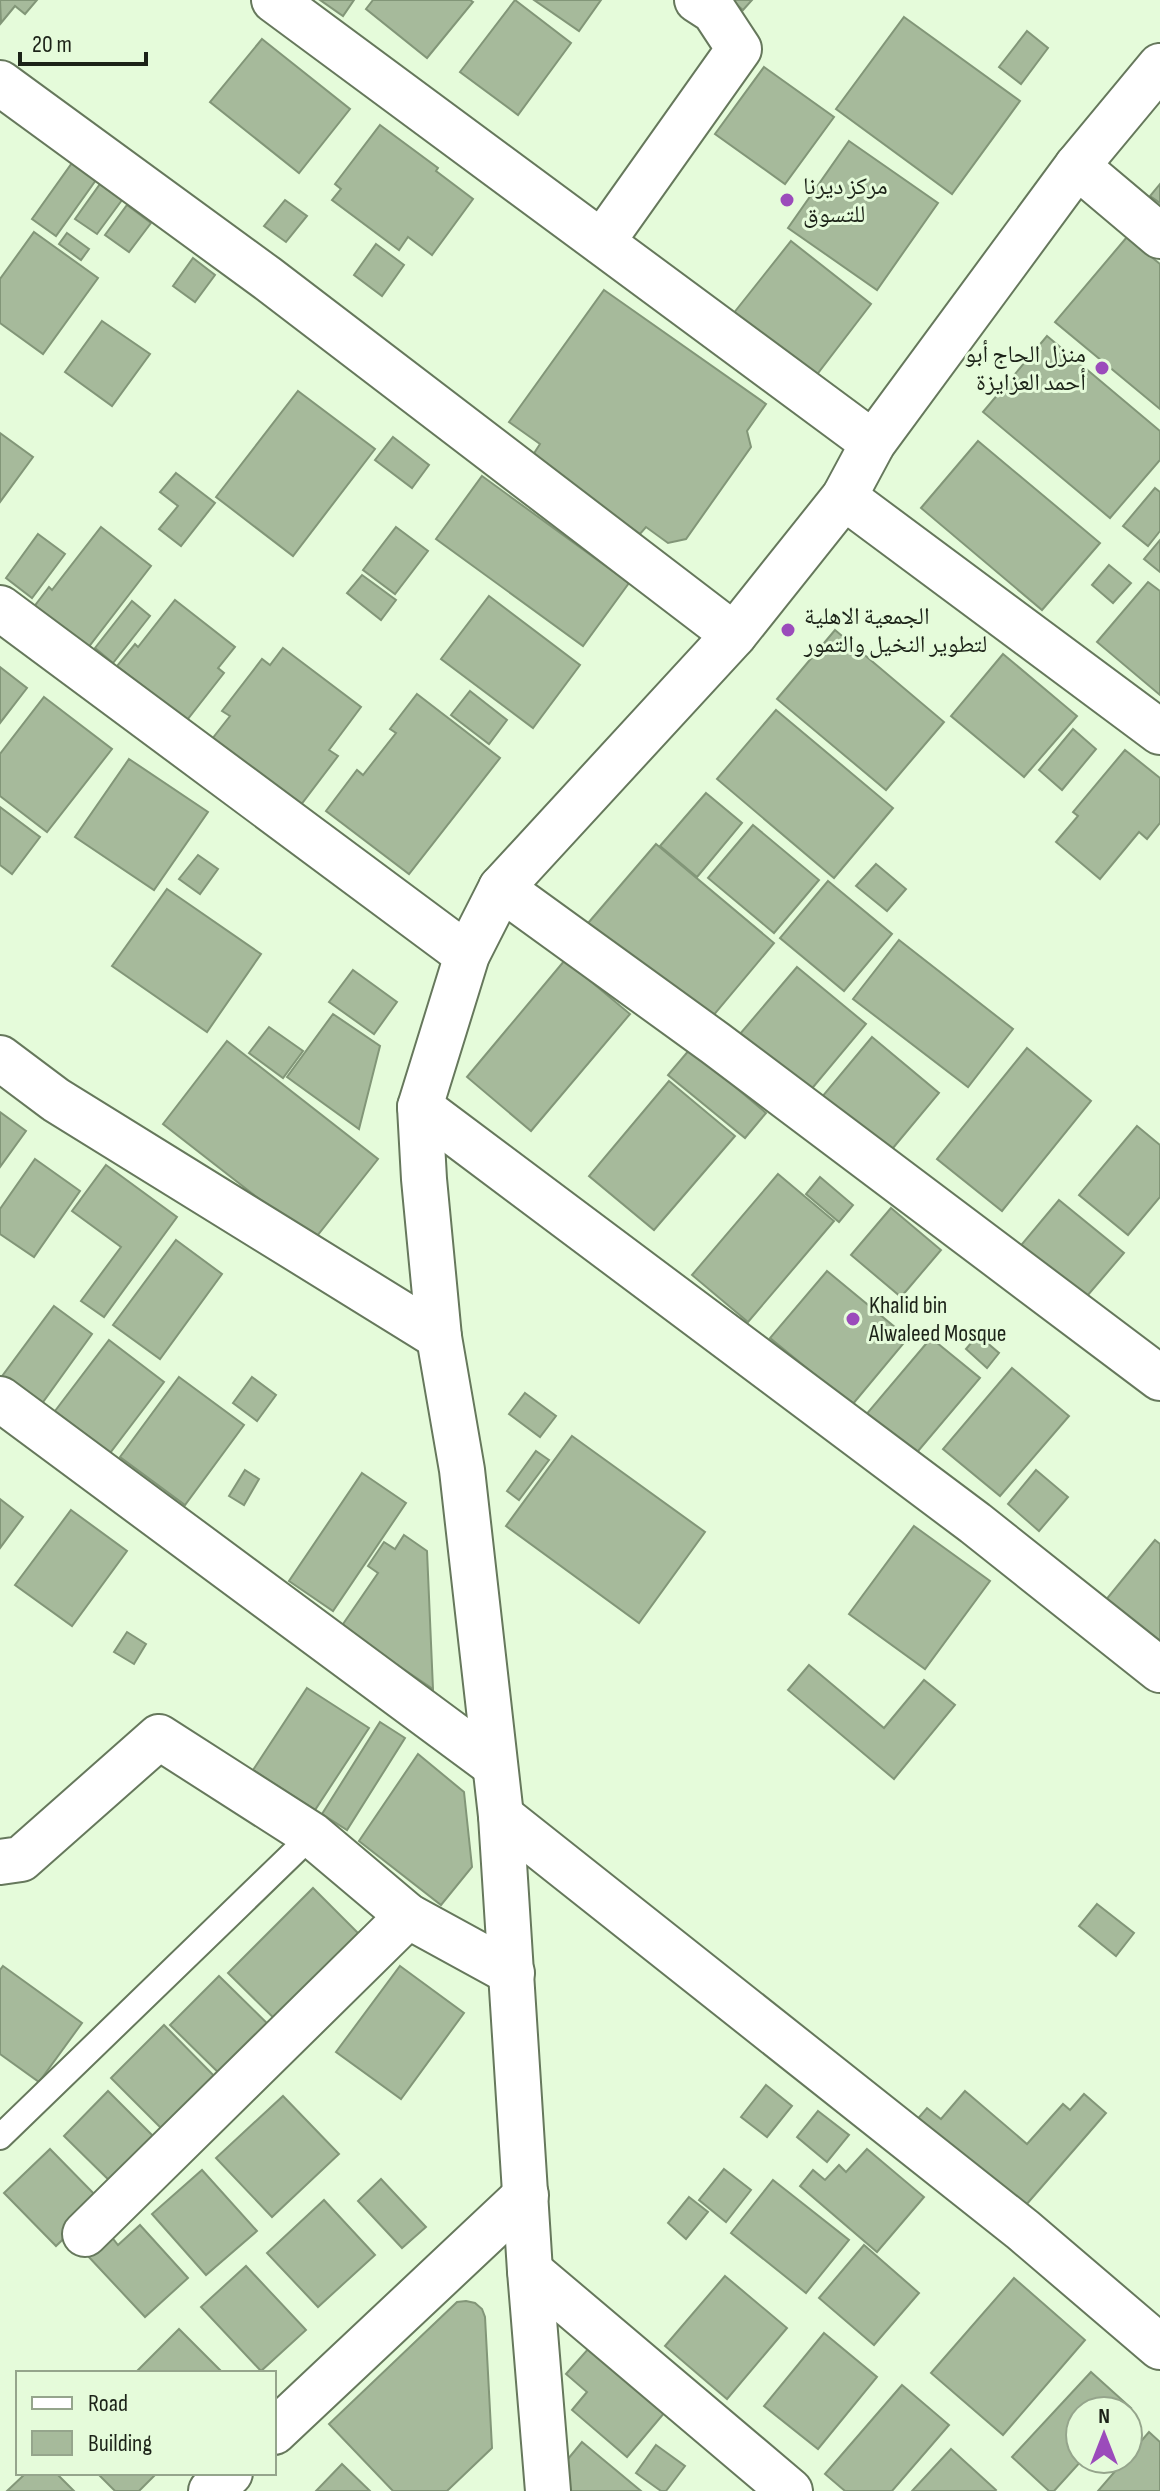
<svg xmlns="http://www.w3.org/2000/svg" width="1160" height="2491" font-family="'Sofia Sans Condensed','Noto Naskh Arabic',sans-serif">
	<rect width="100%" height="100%" fill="#e5fbda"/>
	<g fill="#a6ba9b" stroke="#829678" stroke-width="2">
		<path d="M0 0H37L25 14 15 6 1 23Z"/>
		<path d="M320 0H354L343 16Z"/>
		<path d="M373 0H470L473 2 427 58 366 9Z"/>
		<path d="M515 0 571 43 518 115 460 72Z"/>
		<path d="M534 0H601L579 31Z"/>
		<path d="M731 0H752L743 10Z"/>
		<path d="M904 17 1020 101 952 194 836 109Z"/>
		<path d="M1027 31 1048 48 1021 84 999 67Z"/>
		<path d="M262 39 350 109 299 173 210 102Z"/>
		<path d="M764 67 834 117 785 184 715 134Z"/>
		<path d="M380 125 438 168 436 171 473 199 432 255 408 237 399 250 332 200 341 189 335 184Z"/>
		<path d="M849 141 938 203 877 290 788 228Z"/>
		<path d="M72 163 96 180 56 236 32 219Z"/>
		<path d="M100 184 122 200 97 234 75 219Z"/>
		<path d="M1160 184V203L1150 196Z"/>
		<path d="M285 200 307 216 286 242 264 226Z"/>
		<path d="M127 205 151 223 129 252 105 235Z"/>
		<path d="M34 232 98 278 43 354 0 323V279Z"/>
		<path d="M67 233 89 249 81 260 59 244Z"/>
		<path d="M1127 237 1160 264V409L1055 322Z"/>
		<path d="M791 241 871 304 815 377 733 314Z"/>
		<path d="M376 244 404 265 382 296 354 275Z"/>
		<path d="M193 258 215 275 195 302 173 286Z"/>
		<path d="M604 290 766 404 747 431 751 447 686 539 668 543 646 527 640 534 531 458 540 444 509 422Z"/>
		<path d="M102 321 150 354 112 406 65 372Z"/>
		<path d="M1047 336 1160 431V460L1110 518 983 412Z"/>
		<path d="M298 391 375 449 293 556 216 497Z"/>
		<path d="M0 433 33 457 0 502Z"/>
		<path d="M393 437 429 465 412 488 375 460Z"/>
		<path d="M978 441 1100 543 1042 610 921 508Z"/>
		<path d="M176 473 215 503 181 546 159 529 178 506 160 492Z"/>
		<path d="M482 476 629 583 583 646 436 539Z"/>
		<path d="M1155 488 1160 492V531L1148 546 1123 526Z"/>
		<path d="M101 527 151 566 84 653 30 612 49 587 52 590Z"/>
		<path d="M396 527 428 551 395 594 363 570Z"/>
		<path d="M38 534 65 554 32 598 6 578Z"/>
		<path d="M1160 540V572L1144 559Z"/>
		<path d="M1109 565 1131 583 1113 603 1092 585Z"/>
		<path d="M362 575 396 600 381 620 347 593Z"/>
		<path d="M1148 582 1160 591V695L1097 642Z"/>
		<path d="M489 596 580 665 533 728 441 659Z"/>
		<path d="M175 600 235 647 218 668 224 673 187 720 117 666 135 644 138 647Z"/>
		<path d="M132 601 150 616 113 663 95 648Z"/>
		<path d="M835 630 944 722 886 790 777 699Z"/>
		<path d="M283 648 361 707 329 750 338 756 300 806 212 739 230 716 222 711 262 659 270 665Z"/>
		<path d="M1003 654 1077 716 1024 777 951 716Z"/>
		<path d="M0 667 27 688 0 723Z"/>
		<path d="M470 691 507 720 489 744 451 715Z"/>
		<path d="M417 694 500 758 409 874 326 811 357 770 363 775 396 733 390 729Z"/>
		<path d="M44 697 112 749 47 832 0 796V754Z"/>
		<path d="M776 710 893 808 834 878 717 779Z"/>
		<path d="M1073 729 1096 749 1062 790 1039 770Z"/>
		<path d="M1125 750 1160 778V823L1147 839 1139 832 1100 879 1056 842 1078 816 1073 812Z"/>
		<path d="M129 759 208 812 154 890 75 837Z"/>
		<path d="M706 793 742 823 697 877 660 846Z"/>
		<path d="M0 807 40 837 12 874 0 865Z"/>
		<path d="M753 825 819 880 774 933 708 878Z"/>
		<path d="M656 844 774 943 702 1029 583 929Z"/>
		<path d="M198 855 218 869 200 894 179 879Z"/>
		<path d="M876 864 906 889 887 911 856 886Z"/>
		<path d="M828 881 892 934 844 991 780 938Z"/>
		<path d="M167 889 261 954 207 1032 112 966Z"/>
		<path d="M899 940 1013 1029 968 1087 853 999Z"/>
		<path d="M565 960 630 1014 531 1131 467 1077Z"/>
		<path d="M797 967 866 1024 809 1092 740 1034Z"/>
		<path d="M353 970 397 1002 374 1034 329 1002Z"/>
		<path d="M333 1014 380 1046 359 1129 287 1077Z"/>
		<path d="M269 1027 303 1051 283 1078 249 1053Z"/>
		<path d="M872 1037 939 1093 888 1154 821 1098Z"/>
		<path d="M227 1041 378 1159 313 1241 163 1124Z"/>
		<path d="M1027 1048 1091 1101 1002 1211 937 1159Z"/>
		<path d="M690 1049 766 1113 745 1138 668 1075Z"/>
		<path d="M669 1081 735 1136 654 1230 589 1176Z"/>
		<path d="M0 1112 26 1131 0 1167Z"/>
		<path d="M1137 1126 1160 1145V1197L1128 1235 1079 1195Z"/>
		<path d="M35 1159 80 1191 34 1257 0 1234V1209Z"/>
		<path d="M106 1165 177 1217 104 1317 81 1301 121 1247 72 1211Z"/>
		<path d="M778 1174 834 1221 748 1322 692 1275Z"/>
		<path d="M820 1177 853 1205 839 1222 806 1194Z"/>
		<path d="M1059 1200 1124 1253 1081 1303 1017 1250Z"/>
		<path d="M891 1208 941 1250 901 1297 851 1255Z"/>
		<path d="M176 1240 222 1274 160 1359 113 1325Z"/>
		<path d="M827 1271 908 1338 852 1405 770 1338Z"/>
		<path d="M54 1306 92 1334 38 1409 0 1379Z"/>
		<path d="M978 1335 999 1353 987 1368 966 1349Z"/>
		<path d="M931 1338 980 1378 913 1457 864 1417Z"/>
		<path d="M109 1340 164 1382 110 1453 55 1411Z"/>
		<path d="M1012 1368 1069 1416 1000 1496 943 1449Z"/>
		<path d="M179 1377 244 1425 185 1505 120 1457Z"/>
		<path d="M252 1377 276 1395 257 1421 233 1403Z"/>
		<path d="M525 1393 556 1416 540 1437 509 1414Z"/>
		<path d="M572 1436 705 1532 639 1623 506 1526Z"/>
		<path d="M536 1451 549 1460 519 1500 507 1491Z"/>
		<path d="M245 1470 259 1479 244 1505 229 1496Z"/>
		<path d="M1036 1470 1068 1497 1039 1531 1008 1504Z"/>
		<path d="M362 1473 406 1503 333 1611 289 1581Z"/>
		<path d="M0 1499 23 1517 0 1548Z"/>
		<path d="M71 1510 127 1551 72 1626 15 1585Z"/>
		<path d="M914 1526 990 1581 925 1669 849 1614Z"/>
		<path d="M404 1535 427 1551 433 1689 341 1627 378 1573 368 1566 384 1542 395 1549Z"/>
		<path d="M1155 1540 1160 1544V1650L1100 1607Z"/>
		<path d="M127 1632 146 1644 134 1664 114 1652Z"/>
		<path d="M809 1665 884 1728 924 1680 955 1705 894 1779 788 1690Z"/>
		<path d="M307 1688 369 1728 315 1810 253 1770Z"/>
		<path d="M380 1722 405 1738 347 1830 322 1814Z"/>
		<path d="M418 1754 464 1792 472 1867 441 1905 359 1841Z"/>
		<path d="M313 1888 369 1944 285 2029 228 1973Z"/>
		<path d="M1097 1904 1134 1933 1116 1956 1079 1926Z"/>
		<path d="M3 1966 82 2023 39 2082 0 2054V1970Z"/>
		<path d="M400 1966 464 2013 401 2099 336 2052Z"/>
		<path d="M219 1976 277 2033 228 2082 170 2025Z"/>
		<path d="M164 2025 225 2087 173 2140 111 2078Z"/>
		<path d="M766 2085 792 2106 767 2137 741 2117Z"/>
		<path d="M108 2091 161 2144 117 2188 64 2136Z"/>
		<path d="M965 2091 1027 2144 1063 2104 1070 2110 1084 2094 1106 2113 1019 2213 914 2123 927 2108 941 2119Z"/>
		<path d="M283 2096 339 2154 272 2217 216 2158Z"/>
		<path d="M818 2111 849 2135 827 2162 797 2137Z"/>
		<path d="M50 2149 102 2202 56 2246 4 2193Z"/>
		<path d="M867 2149 924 2197 877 2252 800 2186 813 2170 825 2180 839 2165 846 2172Z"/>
		<path d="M724 2169 751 2190 726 2222 699 2200Z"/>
		<path d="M202 2170 257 2231 206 2275 152 2214Z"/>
		<path d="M381 2179 426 2227 402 2248 358 2201Z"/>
		<path d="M773 2180 849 2240 806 2293 731 2233Z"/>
		<path d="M689 2197 708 2212 686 2239 668 2223Z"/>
		<path d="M324 2200 375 2255 318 2307 267 2253Z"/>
		<path d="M140 2225 188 2278 145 2317 87 2255 110 2235 118 2245Z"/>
		<path d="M864 2245 919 2293 874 2345 819 2298Z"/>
		<path d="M246 2266 306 2330 261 2371 201 2307Z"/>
		<path d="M725 2276 787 2328 727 2399 665 2346Z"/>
		<path d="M1014 2278 1085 2340 1003 2435 931 2373Z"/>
		<path d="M466 2301 475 2303 482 2309 485 2317 492 2448 447 2491H393L329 2424 457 2302Z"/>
		<path d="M179 2329 223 2373 136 2372Z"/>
		<path d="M824 2333 877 2377 818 2449 764 2406Z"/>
		<path d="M589 2348 671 2405 627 2457 572 2410 587 2392 566 2374Z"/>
		<path d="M1091 2372 1131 2408 1128 2411H1080V2459H1083L1054 2491H1049L1012 2457Z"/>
		<path d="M902 2385 949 2425 892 2491H845L825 2474Z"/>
		<path d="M1149 2432 1160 2442V2491H1098Z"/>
		<path d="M582 2442 641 2491H563L558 2471Z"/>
		<path d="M656 2445 685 2466 666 2491H661L636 2473Z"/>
		<path d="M951 2449 996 2490 995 2491H912Z"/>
		<path d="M342 2464 370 2491H316Z"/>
		<path d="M26 2473H56L74 2491H7Z"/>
		<path d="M97 2473H157L139 2491H115Z"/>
	</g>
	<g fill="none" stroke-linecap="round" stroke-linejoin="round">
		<g stroke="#66785c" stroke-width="28">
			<path id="service" d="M0 2137 312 1835"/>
		</g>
		<g stroke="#66785c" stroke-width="48">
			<g id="minor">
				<path d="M274 0 873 443"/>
				<path d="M0 83 267 278 734 635"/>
				<path d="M1077 166 1160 236"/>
				<path d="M602 242 739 49 714 11 697 0"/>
				<path d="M844 497 1160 732"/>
				<path d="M0 608 467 955"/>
				<path d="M501 888 715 1043 1160 1378"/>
				<path d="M0 1058 56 1100 439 1337"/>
				<path d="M420 1107 975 1523 1160 1670"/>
				<path d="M0 1399 493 1764"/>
				<path d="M501 1816 1023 2230 1160 2347"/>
				<path d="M0 1862 21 1859 159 1737 312 1835 408 1916 512 1973"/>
				<path d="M85 2234 408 1916"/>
				<path d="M530 2271 790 2491"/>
				<path d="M274 2432 526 2195"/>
				<path d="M211 2491 230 2473"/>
				<path d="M548 2491 530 2271 501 1816 462 1470 439 1337 424 1179 420 1107 467 955 501 888 734 635 844 497 873 443 1077 166 1160 66"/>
			</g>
		</g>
		<use href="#service" stroke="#fff" stroke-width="24"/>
		<use href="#minor" stroke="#fff" stroke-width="44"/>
	</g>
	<g fill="#9b4bbb" stroke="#e5fbda" stroke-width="3">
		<circle cx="787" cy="200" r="8"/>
		<circle cx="1102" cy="368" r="8"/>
		<circle cx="788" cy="630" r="8"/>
		<circle cx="853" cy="1319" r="8"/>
	</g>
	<g text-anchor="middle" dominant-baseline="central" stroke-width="6" stroke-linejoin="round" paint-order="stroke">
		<g font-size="24" fill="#1c2318" stroke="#e5fbda" text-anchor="start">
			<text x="803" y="186">مركز ديرنا<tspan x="803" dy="28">للتسوق</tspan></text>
			<text x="1086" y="354" text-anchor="end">منزل الحاج أبو<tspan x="1086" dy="28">أحمد العزايزة</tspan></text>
			<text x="804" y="616">الجمعية الاهلية<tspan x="804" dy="28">لتطوير النخيل والتمور</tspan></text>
			<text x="869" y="1305">Khalid bin<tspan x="869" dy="28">Alwaleed Mosque</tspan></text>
		</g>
	</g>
	<rect x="16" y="2371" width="260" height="104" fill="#e5fbda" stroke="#95a58c" stroke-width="2"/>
	<rect x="32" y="2397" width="40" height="12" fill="#ffffff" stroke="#95a58c" stroke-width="2"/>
	<text x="88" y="2411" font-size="24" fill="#1c2318">Road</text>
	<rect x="32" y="2431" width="40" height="24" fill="#a6ba9b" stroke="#95a58c" stroke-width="2"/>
	<text x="88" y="2451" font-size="24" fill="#1c2318">Building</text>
	<g transform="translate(1104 2435)"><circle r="38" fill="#e5fbda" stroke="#95a58c" stroke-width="2"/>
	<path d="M0-6L14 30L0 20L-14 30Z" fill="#9b4bbb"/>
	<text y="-12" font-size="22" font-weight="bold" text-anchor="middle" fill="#1c2318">N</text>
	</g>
	<path d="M20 52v12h126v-12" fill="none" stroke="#1c2318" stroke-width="4"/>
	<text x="32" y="52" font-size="24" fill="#1c2318" stroke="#e5fbda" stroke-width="6" paint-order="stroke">20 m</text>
</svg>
